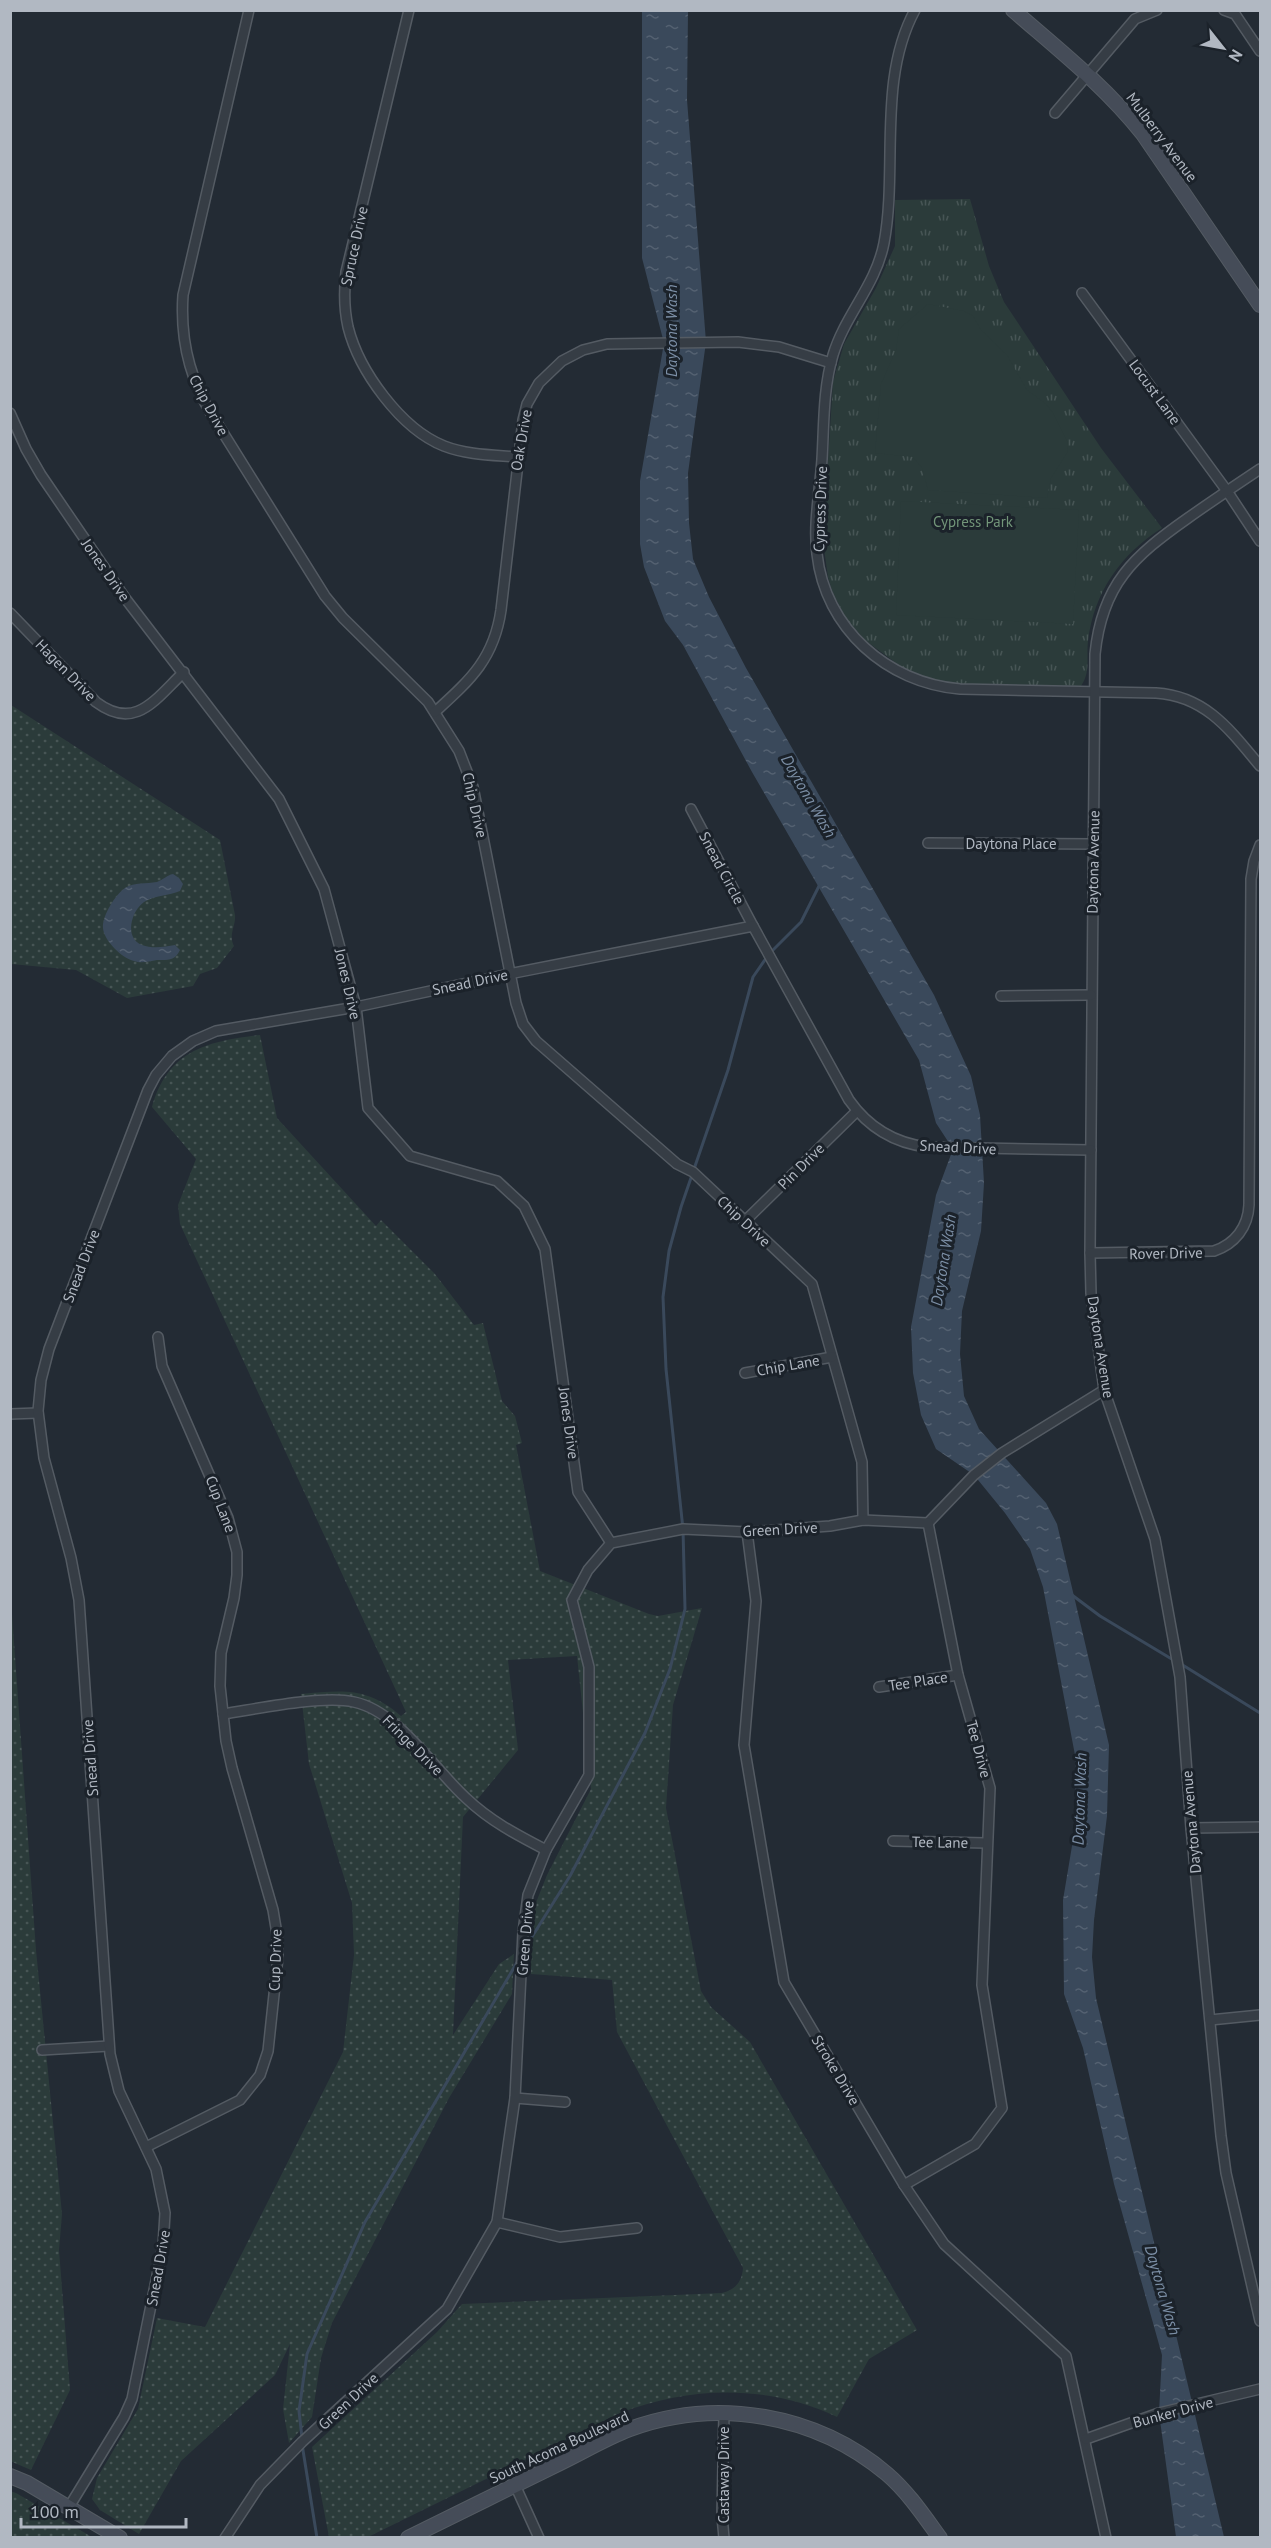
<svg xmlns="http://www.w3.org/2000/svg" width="1271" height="2548" font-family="'PT Sans',sans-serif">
	<defs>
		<pattern id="grass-dots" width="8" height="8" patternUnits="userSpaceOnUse" patternTransform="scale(1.5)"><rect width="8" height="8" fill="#2b3b3a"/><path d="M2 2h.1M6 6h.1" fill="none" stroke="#475555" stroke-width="1.8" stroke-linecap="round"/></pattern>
		<pattern id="park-tufts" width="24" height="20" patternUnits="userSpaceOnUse" patternTransform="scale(1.5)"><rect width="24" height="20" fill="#2b3b3a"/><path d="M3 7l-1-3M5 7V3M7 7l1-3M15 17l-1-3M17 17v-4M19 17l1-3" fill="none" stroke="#475555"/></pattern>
		<pattern id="water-ripples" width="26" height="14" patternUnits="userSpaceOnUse" patternTransform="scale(1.5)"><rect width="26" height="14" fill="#3a495b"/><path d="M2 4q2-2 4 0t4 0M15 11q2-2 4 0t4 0" fill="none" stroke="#546171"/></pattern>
	</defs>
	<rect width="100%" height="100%" fill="#232b34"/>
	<g fill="url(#grass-dots)">
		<path d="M11 705 220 840 235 915C236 926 228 935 234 946L217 968 200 974 193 986 127 998 76 970 11 964Z"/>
		<path d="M260 1035 277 1118 376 1226 381 1220 435 1274 474 1325 483 1323 502 1401 515 1416 522 1443 516 1445 540 1571 649 1614 658 1616 702 1608 673 1705 666 1808 701 1991 711 2007 750 2042 917 2330 869 2359 837 2417C767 2384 691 2386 620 2413L368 2537H329L312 2447 437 2332 462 2304 722 2293C735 2290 742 2282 743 2268L617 2032 612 1980 531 1974V1926L537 1900 547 1875 591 1789 577 1656 508 1660 518 1750 463 1817 453 2035 499 1964 514 1954 512 1994 449 2098 332 2323 321 2358 312 2417 289 2443 283 2409 290 2344 275 2375 181 2461 139 2534 100 2510 92 2499 97 2478 138 2409 157 2318 205 2327 343 2052 354 1955 352 1903 309 1764 301 1694C343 1690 368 1687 401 1716L406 1712 180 1224 178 1205 196 1159 152 1107C168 1050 208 1041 260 1035Z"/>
		<path d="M10 1586 36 1950 62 2214 59 2250 70 2390 31 2470 10 2461Z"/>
		<path d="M10 2491 16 2493 92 2537H11Z"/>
	</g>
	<path fill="url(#park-tufts)" d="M970 199 989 266 1004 302 1101 448 1162 528C1121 554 1094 592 1088 641 1086 657 1091 672 1081 686L968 685 930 680 907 671 866 641 846 619 833 593 828 577 823 541 833 382 844 344 876 288 895 246V200Z"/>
	<g fill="#2b3b3a">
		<path d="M928 304 964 311 973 316 981 330 1007 355 1027 390 1046 404 1053 413 1068 443 1067 453 1051 478 1047 498 928 490 922 468 913 457 875 453 881 384 896 350 899 329Z"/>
		<path d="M901 501 1079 510 1073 624 896 615Z"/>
	</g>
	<g fill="url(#water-ripples)">
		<path d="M642 11H688L687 100 706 342 688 473 689 523 693 559 709 597 746 668 934 995 971 1076 980 1115 984 1183 981 1231 962 1311 960 1354 964 1396 979 1429 1046 1503 1057 1524 1109 1745 1107 1816 1094 1920 1092 1957 1096 1998 1224 2537H1176L1159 2413 1162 2355 1114 2184 1083 2048 1064 1994 1063 1900 1075 1828V1755L1043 1587 1030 1549 1005 1513 974 1475 936 1449 921 1415 913 1373 911 1327 936 1195 953 1149 936 1123 919 1060 752 772 683 645 665 621 644 567 640 544V481L664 343 642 258Z"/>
		<path d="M173 874 179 878 183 884 180 891C169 896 155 895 144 902 131 911 124 938 142 945 152 949 165 947 175 945L180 950C175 961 168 960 157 960 149 961 142 964 134 961 122 958 104 941 103 928 102 916 115 895 125 888 135 882 146 884 157 882 163 880 167 875 173 874Z"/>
	</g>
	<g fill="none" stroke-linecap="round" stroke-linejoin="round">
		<g stroke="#3a495b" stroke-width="3">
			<path d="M1072 1595 1100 1616 1175 1661"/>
			<path d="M1181 1664 1260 1713"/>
			<path d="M525 1948 570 1876 645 1733 670 1669 685 1609 683 1529 666 1369 663 1297 669 1251 681 1207 728 1070 753 977 769 954 801 922 819 886"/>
			<path d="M302 2438 299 2411 307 2354 365 2222 519 1959"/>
			<path d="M302 2444 317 2538"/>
		</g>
		<g stroke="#545b63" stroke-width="12">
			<g id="street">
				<path d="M249 10 183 295C180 339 189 378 212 415L325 596 343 618 428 702 459 751 473 787 516 1003 523 1024 536 1041 677 1164 693 1172 812 1284 862 1462 863 1520"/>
				<path d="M409 10 346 272C344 290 344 309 348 327 359 371 401 429 444 446 467 455 493 455 517 457"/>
				<path d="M915 10C877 80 898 169 884 243 876 285 845 315 833 355 823 388 824 425 822 459 820 490 813 523 817 554 825 628 887 683 960 689L1156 693C1206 696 1231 731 1260 766"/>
				<path d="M1224 10 1235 14 1260 51"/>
				<path d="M1055 113 1135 19 1157 10"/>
				<path d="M1082 293 1227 491 1260 541"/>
				<path d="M10 413 26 449 41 475 125 598 279 799 324 889 356 1007 368 1108 410 1156 497 1181 524 1206 545 1249 578 1492 611 1543"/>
				<path d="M1260 469C1236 485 1212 501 1188 518 1134 556 1102 584 1095 654L1090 1253 1091 1293 1104 1390 1155 1539 1180 1677 1191 1828 1221 2136 1226 2173 1260 2321"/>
				<path d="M10 613 96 702C136 732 156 698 184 672"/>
				<path d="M435 712C470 680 494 659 501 610L523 420 527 404 539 383 562 361 583 350 607 344 738 342 779 347 831 363"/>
				<path d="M691 809 753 926"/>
				<path d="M928 843 1094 844"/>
				<path d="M1001 996 1091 995"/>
				<path d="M744 1222 857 1111"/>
				<path d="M1090 1253 1214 1251C1235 1244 1248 1227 1249 1205L1251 879 1254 861 1260 845"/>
				<path d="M745 1373 832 1357"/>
				<path d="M10 1414 38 1413"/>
				<path d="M928 1523 974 1475 1002 1453 1104 1390"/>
				<path d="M747 1532 756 1601 744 1745 784 1982 904 2185 944 2244 1066 2356 1106 2538"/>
				<path d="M879 1687 958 1675"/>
				<path d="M223 1714C257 1709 322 1695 354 1702 398 1711 434 1769 466 1798 490 1821 517 1835 546 1850"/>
				<path d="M1191 1828 1260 1827"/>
				<path d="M893 1841 986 1843"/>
				<path d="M1210 2020 1260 2015"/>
				<path d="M42 2050 109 2046"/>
				<path d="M515 2098 565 2102"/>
				<path d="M146 2147 240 2100 260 2075 268 2051 278 1957 277 1934 273 1910 232 1768 226 1741 220 1686 221 1653 234 1598 237 1575V1552L228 1518 162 1366 158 1337"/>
				<path d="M904 2185 975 2144 1002 2108 982 1985 990 1788 958 1675 928 1523"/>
				<path d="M497 2222 560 2237 637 2228"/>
				<path d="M724 2413 722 2516 724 2538"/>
				<path d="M1086 2439 1159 2413 1260 2389"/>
				<path d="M515 2485 539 2538"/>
				<path d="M69 2507 124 2417 132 2399 163 2246 165 2213 156 2169 119 2091 110 2054 79 1600 71 1558 44 1458 38 1411 41 1380 49 1349 148 1090 156 1075 172 1056 193 1041 216 1031 356 1007 509 974 753 926 849 1100C868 1127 894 1143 927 1147L1091 1150"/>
				<path d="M225 2538 260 2485 302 2442 447 2309 497 2222 515 2098 523 1932 528 1895 546 1850 589 1775V1667L572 1600 588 1570 611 1543 683 1529 747 1532 830 1526 863 1520 928 1523"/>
			</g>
		</g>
		<g stroke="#545b63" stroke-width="16">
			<g id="secondary">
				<path d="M1013 10C1059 50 1105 86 1143 134L1260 305"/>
				<path d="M10 2476 27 2483 120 2538"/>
				<path d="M408 2538C459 2513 509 2488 560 2463 583 2452 606 2438 630 2429 717 2397 816 2414 887 2474 908 2492 924 2516 940 2538"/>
			</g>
		</g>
		<use href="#street" stroke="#363d45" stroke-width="9"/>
		<use href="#secondary" stroke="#454c58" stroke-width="14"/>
	</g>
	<g text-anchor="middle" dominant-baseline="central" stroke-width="6" stroke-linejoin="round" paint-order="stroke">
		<g font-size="15" fill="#b1b8c2" stroke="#1b222a">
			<text transform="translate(1162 137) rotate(53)">Mulberry Avenue</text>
			<text transform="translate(354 246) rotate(-78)">Spruce Drive</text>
			<text transform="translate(1155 392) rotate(54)">Locust Lane</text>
			<text transform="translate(209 405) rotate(62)">Chip Drive</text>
			<text transform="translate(521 440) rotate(-80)">Oak Drive</text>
			<text transform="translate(820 509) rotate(-88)">Cypress Drive</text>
			<text transform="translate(106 570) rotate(55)">Jones Drive</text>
			<text transform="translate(66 670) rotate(46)">Hagen Drive</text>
			<text transform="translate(475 805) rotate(77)">Chip Drive</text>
			<text x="1011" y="843">Daytona Place</text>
			<text transform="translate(1093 862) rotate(-89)">Daytona Avenue</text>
			<text transform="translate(722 868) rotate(62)">Snead Circle</text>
			<text transform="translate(470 982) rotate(-12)">Snead Drive</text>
			<text transform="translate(348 984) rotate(77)">Jones Drive</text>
			<text transform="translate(958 1147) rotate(3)">Snead Drive</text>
			<text transform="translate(801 1166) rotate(-45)">Pin Drive</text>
			<text transform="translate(744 1221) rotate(43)">Chip Drive</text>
			<text transform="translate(1166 1253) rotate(-1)">Rover Drive</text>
			<text transform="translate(81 1266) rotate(-69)">Snead Drive</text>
			<text transform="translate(1101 1347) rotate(81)">Daytona Avenue</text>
			<text transform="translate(788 1365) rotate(-10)">Chip Lane</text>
			<text transform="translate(569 1423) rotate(82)">Jones Drive</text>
			<text transform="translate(221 1504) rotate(69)">Cup Lane</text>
			<text transform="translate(780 1529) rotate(-3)">Green Drive</text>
			<text transform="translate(918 1681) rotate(-9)">Tee Place</text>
			<text transform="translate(413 1745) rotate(45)">Fringe Drive</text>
			<text transform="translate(979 1749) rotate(75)">Tee Drive</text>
			<text transform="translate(90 1758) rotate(-94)">Snead Drive</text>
			<text transform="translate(1191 1822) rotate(-95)">Daytona Avenue</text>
			<text transform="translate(940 1842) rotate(1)">Tee Lane</text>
			<text transform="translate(525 1938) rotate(-85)">Green Drive</text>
			<text transform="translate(275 1960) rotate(-88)">Cup Drive</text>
			<text transform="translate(836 2070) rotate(59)">Stroke Drive</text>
			<text transform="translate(158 2268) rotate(-80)">Snead Drive</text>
			<text transform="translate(348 2401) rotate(-43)">Green Drive</text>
			<text transform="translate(1173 2412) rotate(-15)">Bunker Drive</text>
			<text transform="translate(559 2447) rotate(-25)">South Acoma Boulevard</text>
			<text transform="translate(723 2475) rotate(-90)">Castaway Drive</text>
		</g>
		<g font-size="15" fill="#729579" stroke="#1b222a">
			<text x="973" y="521">Cypress Park</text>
		</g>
		<g font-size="16" font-style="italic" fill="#7c8fa6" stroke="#1b222a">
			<text transform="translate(671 331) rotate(-90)">Daytona Wash</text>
			<text transform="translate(809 796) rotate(60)">Daytona Wash</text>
			<text transform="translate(943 1260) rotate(-81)">Daytona Wash</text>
			<text transform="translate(1079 1799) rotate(-88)">Daytona Wash</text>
			<text transform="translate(1163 2290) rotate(74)">Daytona Wash</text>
		</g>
	</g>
	<rect width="1271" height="2548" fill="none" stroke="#b1b8c2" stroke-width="24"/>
	<g transform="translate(1223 48) rotate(121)" stroke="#1b222a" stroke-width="4.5" paint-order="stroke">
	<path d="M0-4.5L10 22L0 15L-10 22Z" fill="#b1b8c2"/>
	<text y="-9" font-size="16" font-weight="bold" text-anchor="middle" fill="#b1b8c2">N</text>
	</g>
	<path d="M21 2518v9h165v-9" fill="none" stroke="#b1b8c2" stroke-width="3"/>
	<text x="30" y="2518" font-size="18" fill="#b1b8c2" stroke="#1b222a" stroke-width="4.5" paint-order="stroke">100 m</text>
</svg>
